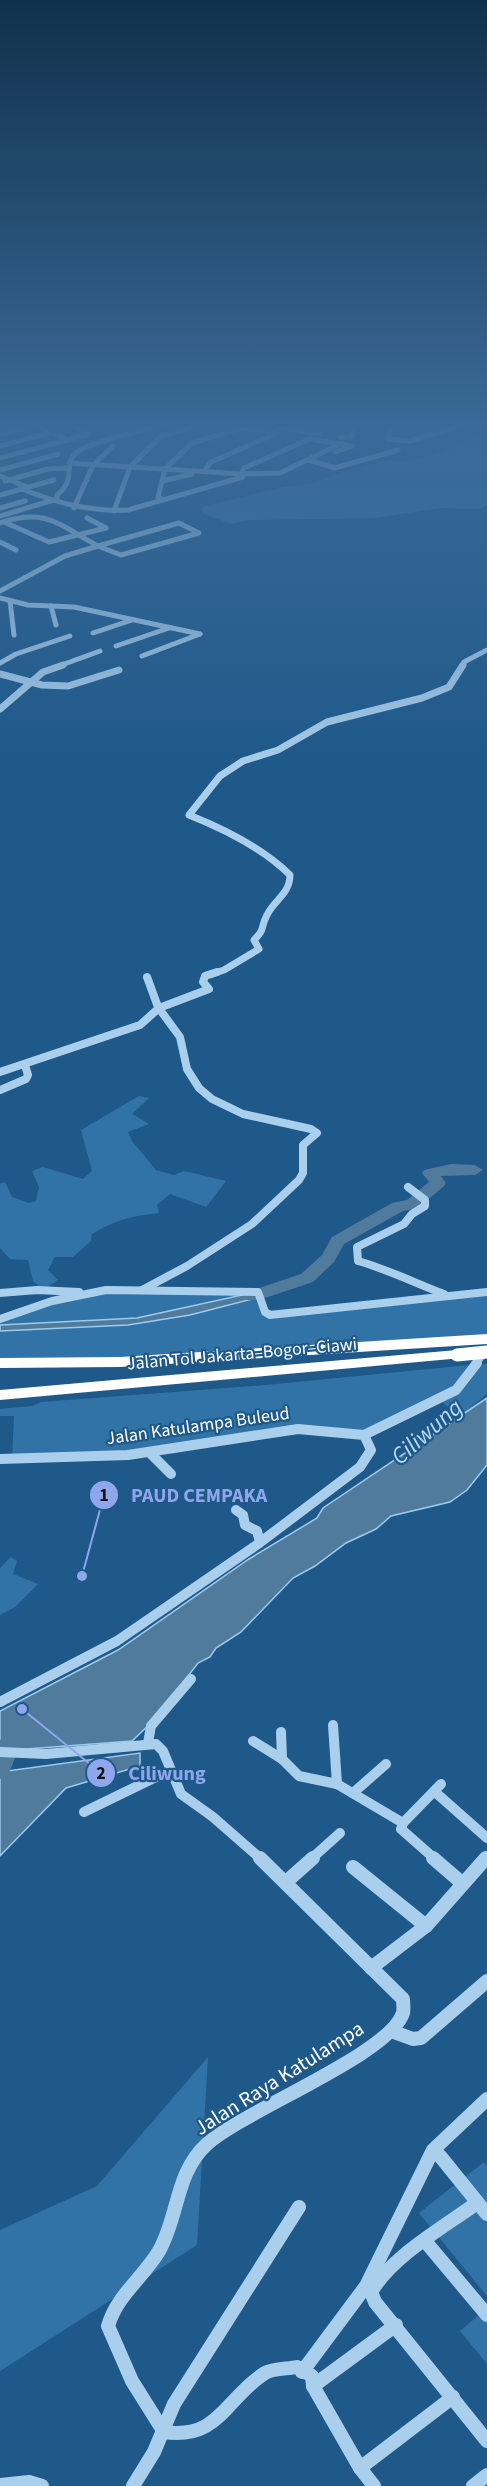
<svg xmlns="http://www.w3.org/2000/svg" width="487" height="2486" font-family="'Source Sans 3',sans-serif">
	<rect width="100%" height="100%" fill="#1e598a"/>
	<g fill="#3273a7">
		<path d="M487 430V505L480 509 441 508 374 518 249 520 231 524 204 514 201 510 205 506 283 487 313 483 346 471 385 461H404L429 456 457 446Z"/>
		<path d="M139 1096 149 1098 132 1114 149 1124 128 1132 132 1141 156 1170 174 1175 184 1171 226 1181 206 1207 170 1194 157 1205 159 1213C130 1216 116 1220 92 1234L91 1241 73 1257H55L48 1270 58 1280 43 1290 33 1281 28 1260 10 1259 0 1248V1184L5 1182 12 1197 29 1203 36 1201 39 1187 32 1171 43 1167 83 1179 92 1171 81 1130Z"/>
		<path d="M256 1292 137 1318 0 1325V1316L85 1293Z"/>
		<path d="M487 1292V1339L0 1363V1331L128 1325 190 1315 260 1297 265 1311Z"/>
		<path d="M487 1364V1394L459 1417 441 1401 476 1365Z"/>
		<path d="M469 1365 448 1392 370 1437 304 1429 151 1454 12 1460 14 1416H0V1409L32 1406 41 1402 266 1385Z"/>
		<path d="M11 1557 17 1561 13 1574 38 1584 15 1607 0 1615V1568Z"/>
		<path d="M208 2057 197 2245 0 2371V2230L97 2186Z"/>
		<path d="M484 2162 487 2166V2296L419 2213Z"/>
		<path d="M487 2308V2364L460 2331Z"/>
	</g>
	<g fill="#517b9d" stroke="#9dcbed" stroke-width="1.5">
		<path d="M270 1289 275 1293 190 1315 128 1325 0 1331V1325L137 1318Z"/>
		<path d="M487 1398V1465L467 1490 450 1502 391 1516 376 1529 346 1543 315 1566 293 1578 241 1632 216 1648 210 1657 198 1663 154 1720 132 1741 0 1751V1711L118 1650 249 1559 317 1518 323 1508Z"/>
		<path d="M140 1753V1766L66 1788 0 1856V1769L7 1771Z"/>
	</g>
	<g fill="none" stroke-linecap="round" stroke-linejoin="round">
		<g fill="#517b9d" fill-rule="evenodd">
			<path d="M451 1164 475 1165 483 1170 475 1175 441 1176 446 1183 444 1186 418 1208 403 1211 344 1244 334 1262 313 1282 259 1300H247L244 1296 247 1292 301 1274 322 1255 332 1237 392 1203 407 1200 429 1182 422 1173 424 1170Z"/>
			<path d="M12 1728 20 1731 23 1737 8 1776 0 1779V1741L4 1731Z"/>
		</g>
		<g stroke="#aacfec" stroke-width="5">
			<path d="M275 423 277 427 320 434"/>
			<path d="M391 423 388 439 410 441 468 423"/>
			<path d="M0 434 35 425 69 440"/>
			<path d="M340 437H352L355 423"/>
			<path d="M0 446 52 432"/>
			<path d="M0 458 89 434 67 423"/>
			<path d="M308 460 335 468 398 450"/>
			<path d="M69 463 241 474 280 473 342 443"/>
			<path d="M0 470 58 454"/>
			<path d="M204 471 211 462 277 433"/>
			<path d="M241 474 244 468 310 439 353 446 335 452"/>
			<path d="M0 476 27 487"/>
			<path d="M5 481 48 469 69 468"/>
			<path d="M162 481 192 474"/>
			<path d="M21 486 22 489C57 503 90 512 128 510L243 477"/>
			<path d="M0 495 54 480"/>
			<path d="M163 500 158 497 165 469 192 443 242 428 277 433"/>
			<path d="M0 508 25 501"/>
			<path d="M74 508 93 465 113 446"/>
			<path d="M114 511 130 467 161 436 207 423"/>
			<path d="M0 516 57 499V495C77 479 63 466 75 454 86 442 150 429 169 423"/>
			<path d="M87 518 106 528"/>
			<path d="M4 522 49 542 106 528"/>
			<path d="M0 523C46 507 59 525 98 546"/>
			<path d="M179 523 199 533 121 555 98 546Z"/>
			<path d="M0 542 16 550"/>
			<path d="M0 591 65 556 98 546"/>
			<path d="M0 598 28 605 74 607 200 634"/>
			<path d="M10 601 14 635"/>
			<path d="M51 606 56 625"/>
			<path d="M93 633 132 620"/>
			<path d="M116 646 169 628"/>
			<path d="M142 656 200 634"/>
			<path d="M0 663 16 654 70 636"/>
			<path d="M59 666 100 651"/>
			<path d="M462 666 464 662 487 650"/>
		</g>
		<g stroke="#aacfec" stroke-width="7">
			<path d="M0 674 42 685 68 686 119 670"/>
			<path d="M0 709 43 672 63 665"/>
			<path d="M212 974 224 970 259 949 254 940C266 928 260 928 267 915 274 900 290 894 290 875 263 848 224 829 189 815L220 776 243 761 278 750 327 722 422 698 449 687 463 665"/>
		</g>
		<g stroke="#aacfec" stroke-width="8">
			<path d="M0 1072 140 1025 159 1008 209 989 203 982 205 976 217 972"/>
			<path d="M0 1090 26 1079 28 1075 25 1065"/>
			<path d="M408 1187 425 1200V1206L412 1214 404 1224 357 1247 358 1261C387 1269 415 1283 444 1294"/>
			<path d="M142 1290 187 1266 252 1224 299 1180 303 1173V1145L317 1133 311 1129 243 1114 212 1099 199 1088 187 1069 180 1037 158 1007 147 977"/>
			<path d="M0 1293 37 1290 79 1292"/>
			<path d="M0 1319 52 1301 106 1290 258 1292 265 1312 270 1315 487 1292"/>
			<path d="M475 1364 486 1350"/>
		</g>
		<g stroke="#aacfec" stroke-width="10">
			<path d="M149 1452 171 1474"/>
			<path d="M0 1459 128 1455 298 1429 364 1435 456 1390 477 1363"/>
			<path d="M236 1510 243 1515 245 1525 257 1531 260 1542"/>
			<path d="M0 1702 117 1641 258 1544 360 1467 371 1450 364 1435"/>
			<path d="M333 1725 337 1784"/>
			<path d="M281 1732 282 1759"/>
			<path d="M253 1741 282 1759 299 1776 337 1784 403 1823"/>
			<path d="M148 1743 151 1726 191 1679"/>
			<path d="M0 1752 46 1754 156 1744 163 1751 181 1794 213 1817 261 1859"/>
			<path d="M435 1792 487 1838"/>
			<path d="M353 1793 386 1764"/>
			<path d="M84 1812 156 1777 172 1775"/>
			<path d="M311 1859 340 1833"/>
			<path d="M435 1859 401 1829 403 1823 441 1784"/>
			<path d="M484 1859 487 1856"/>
		</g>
		<g stroke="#aacfec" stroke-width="14">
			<path d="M260 1858 403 1999C403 2003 404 2009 403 2013 390 2054 245 2110 207 2144 175 2173 179 2216 159 2251 143 2278 117 2295 108 2326L132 2381 164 2432C220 2440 225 2398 265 2373 273 2368 288 2369 297 2367L312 2376 313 2386 360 2468 374 2486"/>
			<path d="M433 1858 462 1883"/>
			<path d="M353 1867 426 1926"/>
			<path d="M286 1882 313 1858"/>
			<path d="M371 1968 426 1926 486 1858"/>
			<path d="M391 2031 413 2039 421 2038 487 1981"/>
			<path d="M440 2156 487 2214"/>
			<path d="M477 2203C444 2227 392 2256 371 2292L375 2302 487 2441"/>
			<path d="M425 2241 487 2315"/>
			<path d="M302 2372 366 2286 433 2150 487 2099"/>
			<path d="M313 2386 396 2325"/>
			<path d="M360 2468 453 2397"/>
			<path d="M0 2485 29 2482 42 2486"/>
			<path d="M133 2486 154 2452 174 2404 299 2207"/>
			<path d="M473 2486 487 2475"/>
		</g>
		<g fill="#fff" fill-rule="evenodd">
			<path d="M487 1334V1344L120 1367 0 1368V1358L120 1357Z"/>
			<path d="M457 1350 462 1352 464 1355 462 1358 0 1400V1390Z"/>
		</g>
		<path stroke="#fff" stroke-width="13" d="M457 1355 487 1352"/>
	</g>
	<linearGradient id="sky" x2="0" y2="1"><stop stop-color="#10314c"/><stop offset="0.55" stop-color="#3b6a98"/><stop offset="1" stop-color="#3b6a98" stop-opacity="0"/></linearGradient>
	<rect width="487" height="771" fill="url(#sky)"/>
	<g text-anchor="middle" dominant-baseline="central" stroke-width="4.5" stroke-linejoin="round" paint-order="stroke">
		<g font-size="18" fill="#fff" stroke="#1e598a">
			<text transform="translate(242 1354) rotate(-5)">Jalan Tol Jakarta–Bogor–Ciawi</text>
			<text transform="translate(198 1426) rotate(-8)">Jalan Katulampa Buleud</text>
		</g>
		<g font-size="21" fill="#fff" stroke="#1e598a">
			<text transform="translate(279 2078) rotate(-32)">Jalan Raya Katulampa</text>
		</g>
		<g font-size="24" font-style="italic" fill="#b5d8f3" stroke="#1e598a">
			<text transform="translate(427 1432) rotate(-41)">Ciliwung</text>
		</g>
	</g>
	<path fill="none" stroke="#8ea6ec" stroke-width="2" d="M82 1576L104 1495M22 1709L101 1773"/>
	<g fill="#8ea6ec" stroke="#1e598a" stroke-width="2">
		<circle cx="82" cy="1576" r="6"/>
		<circle cx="22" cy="1709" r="6"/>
		<circle cx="104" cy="1495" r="15"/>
		<circle cx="101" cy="1773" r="15"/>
	</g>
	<g font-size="18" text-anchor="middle" font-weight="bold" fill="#111">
		<text x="104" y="1501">1</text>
		<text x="101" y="1779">2</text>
	</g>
	<g font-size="20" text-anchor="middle" font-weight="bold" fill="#8ea6ec" stroke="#1e598a" stroke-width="4.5" stroke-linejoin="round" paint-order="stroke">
		<text x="199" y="1502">PAUD CEMPAKA</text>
		<text x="167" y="1780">Ciliwung</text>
	</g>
</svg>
